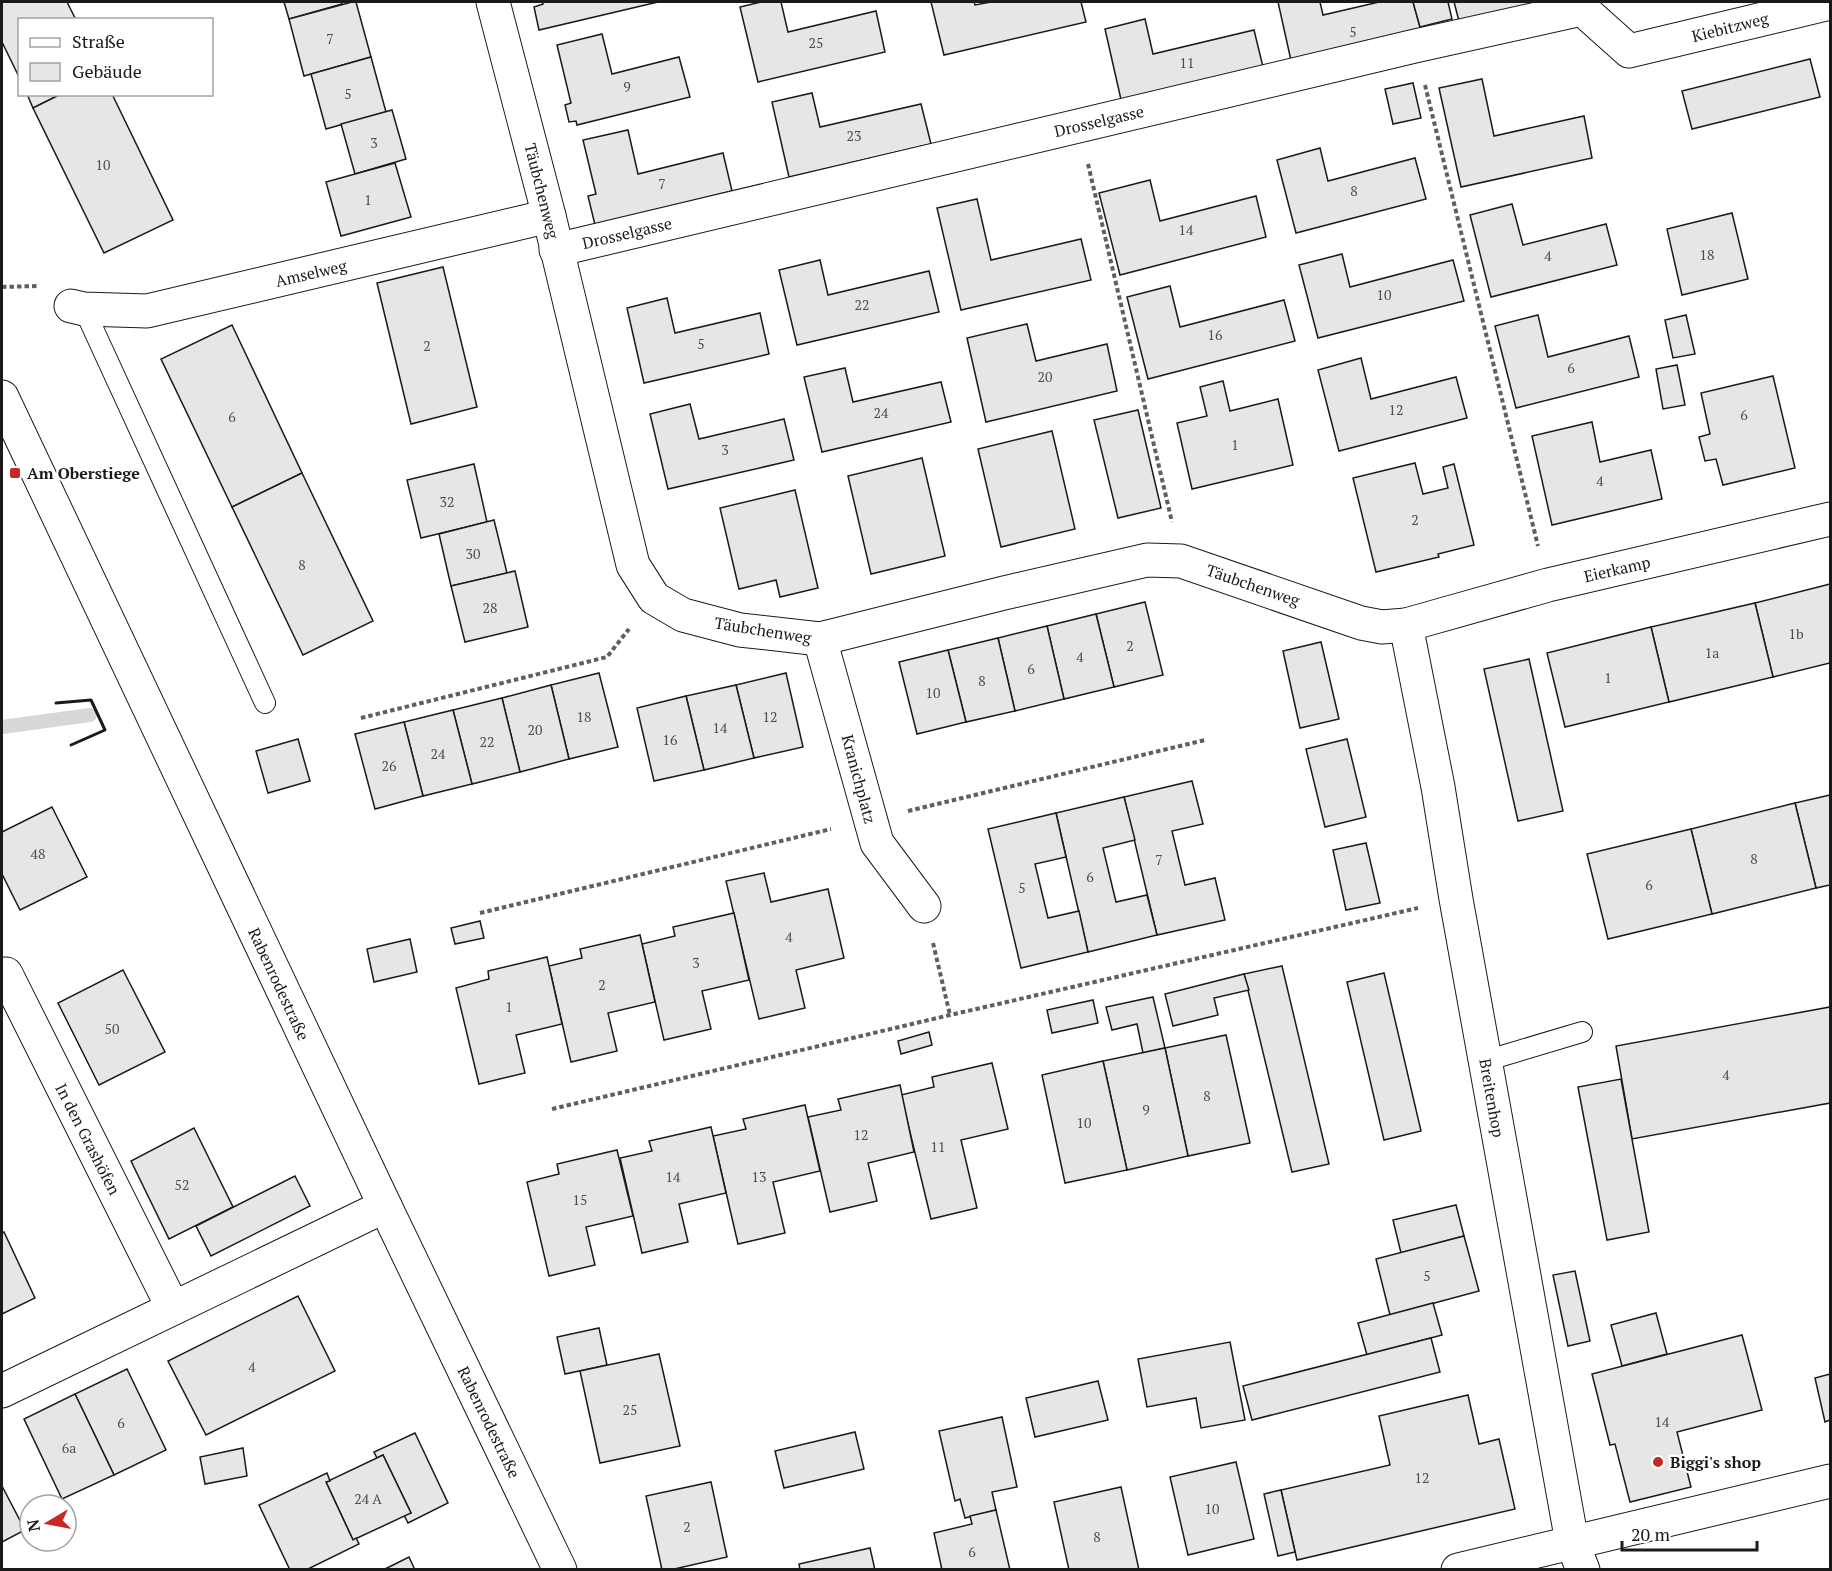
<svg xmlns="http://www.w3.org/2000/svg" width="1832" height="1571" font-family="'PT Serif',serif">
	<rect width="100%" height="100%" fill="#fff"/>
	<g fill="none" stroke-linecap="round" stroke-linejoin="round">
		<path stroke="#d7d7d7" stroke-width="14" d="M2 727 90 715"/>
	</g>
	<g fill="#e6e6e6" stroke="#1a1a1a" stroke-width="1.5">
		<path d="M2 2H67L76 20H20V79L2 42Z"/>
		<path d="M284 2H342V4L289 19Z"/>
		<path d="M352 2H356L371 57 304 76 289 19Z"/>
		<path d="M542 2H658L539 30 534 7 543 4Z"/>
		<path d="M761 2H781L788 32 876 11 885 52 758 82 740 7Z"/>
		<path d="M931 2H974L975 5 991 2H1081L1086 22 944 55Z"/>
		<path d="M1278 2H1320L1323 15 1379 2H1413L1422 34 1292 65Z"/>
		<path d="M1413 2H1448L1452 19 1420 27Z"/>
		<path d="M1454 2H1542L1459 21Z"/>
		<path d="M1145 19 1153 54 1254 30 1264 71 1122 104 1105 29Z"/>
		<path d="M602 34 612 74 679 57 690 97 577 125 576 121 569 122 565 105 571 103 557 45Z"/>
		<path d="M371 57 386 112 326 129 311 74Z"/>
		<path d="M1810 59 1820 97 1692 129 1682 91Z"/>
		<path d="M1482 79 1494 136 1584 116 1592 158 1461 187 1439 88Z"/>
		<path d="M1413 83 1421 118 1393 124 1385 89Z"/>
		<path d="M812 93 820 127 921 104 931 144 789 177 772 102Z"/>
		<path d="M27 94H61L33 108Z"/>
		<path d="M61 94H112L173 220 104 253 33 108Z"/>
		<path d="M392 110 406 159 355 174 341 124Z"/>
		<path d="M628 130 638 174 723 153 732 191 595 225 588 196 596 194 583 140Z"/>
		<path d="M1320 148 1328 181 1415 158 1426 199 1296 233 1277 160Z"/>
		<path d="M395 163 411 217 341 236 326 182Z"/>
		<path d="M1150 180 1160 221 1256 196 1266 237 1120 275 1099 193Z"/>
		<path d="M977 199 991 260 1081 239 1091 280 961 310 937 208Z"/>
		<path d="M1512 204 1523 245 1606 224 1617 265 1491 297 1470 215Z"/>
		<path d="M1732 213 1748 279 1682 295 1667 229Z"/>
		<path d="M1342 254 1350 287 1453 260 1464 301 1318 338 1299 265Z"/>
		<path d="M820 260 828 295 929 271 939 312 797 345 779 270Z"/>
		<path d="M443 267 477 407 411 424 377 283Z"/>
		<path d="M1170 286 1180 327 1284 300 1295 341 1148 379 1127 297Z"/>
		<path d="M667 298 675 333 760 313 769 354 644 383 627 308Z"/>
		<path d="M1538 315 1548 357 1629 336 1639 377 1516 408 1495 326Z"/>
		<path d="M1686 315 1695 354 1673 358 1665 320Z"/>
		<path d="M1027 324 1036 361 1107 344 1117 391 986 422 967 338Z"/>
		<path d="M232 325 302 473 232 507 161 359Z"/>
		<path d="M1361 358 1371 399 1456 377 1467 418 1339 451 1318 370Z"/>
		<path d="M1677 365 1685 405 1663 409 1656 369Z"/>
		<path d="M845 368 853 402 941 382 951 422 822 452 804 377Z"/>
		<path d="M1773 376 1795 468 1723 485 1716 459 1705 461 1699 437 1710 434 1701 393Z"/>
		<path d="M1223 381 1230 411 1278 399 1293 465 1192 489 1177 423 1207 416 1200 387Z"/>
		<path d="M690 404 699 439 784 419 794 460 668 489 650 414Z"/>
		<path d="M1138 410 1161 508 1118 518 1094 420Z"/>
		<path d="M1592 422 1600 462 1651 450 1662 499 1552 525 1532 436Z"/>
		<path d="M1052 431 1075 529 1001 547 978 449Z"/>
		<path d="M922 458 945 556 871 574 848 476Z"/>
		<path d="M1415 463 1423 494 1448 488 1443 467 1454 464 1474 545 1438 554 1439 557 1376 572 1353 478Z"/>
		<path d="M474 464 487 522 421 538 407 480Z"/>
		<path d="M302 473 373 621 303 655 232 507Z"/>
		<path d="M795 490 818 588 780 597 776 580 739 589 720 508Z"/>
		<path d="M494 520 507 573 451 586 439 534Z"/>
		<path d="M515 571 528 627 465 642 451 586Z"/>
		<path d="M1830 584V663L1773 677 1755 603Z"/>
		<path d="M1145 602 1163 675 1114 687 1096 614Z"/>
		<path d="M1755 603 1773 677 1669 702 1651 627Z"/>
		<path d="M1096 614 1114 687 1064 699 1047 626Z"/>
		<path d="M1047 626 1064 699 1015 711 998 638Z"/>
		<path d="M1651 627 1669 702 1565 727 1547 653Z"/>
		<path d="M998 638 1015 711 966 722 948 650Z"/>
		<path d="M1321 642 1339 719 1300 728 1283 651Z"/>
		<path d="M948 650 966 722 917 734 899 662Z"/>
		<path d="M1529 659 1563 811 1518 821 1484 669Z"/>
		<path d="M599 673 618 747 569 759 551 685Z"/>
		<path d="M786 673 803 747 754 758 736 685Z"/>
		<path d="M551 685 569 759 520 772 502 698Z"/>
		<path d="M736 685 754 758 704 770 686 696Z"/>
		<path d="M686 696 704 770 654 781 637 708Z"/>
		<path d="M502 698 520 772 472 784 453 710Z"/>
		<path d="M453 710 472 784 423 796 404 722Z"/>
		<path d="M404 722 423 796 375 809 355 734Z"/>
		<path d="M298 739 310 781 268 793 256 751Z"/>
		<path d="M1347 739 1366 817 1325 827 1306 749Z"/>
		<path d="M1192 781 1203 824 1172 831 1185 885 1215 878 1225 920 1157 935 1124 797Z"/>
		<path d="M1830 795V885L1816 888 1795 803Z"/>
		<path d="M1124 797 1135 840 1103 848 1116 902 1147 895 1157 935 1088 952 1056 813Z"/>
		<path d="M1795 803 1816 888 1712 914 1691 829Z"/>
		<path d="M52 807 87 877 20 910 2 874V832Z"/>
		<path d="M1056 813 1066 857 1035 864 1048 918 1079 911 1088 952 1021 968 988 829Z"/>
		<path d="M1691 829 1712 914 1608 939 1587 854Z"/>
		<path d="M1366 843 1380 903 1346 910 1333 850Z"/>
		<path d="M764 873 771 902 828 889 844 958 796 970 805 1008 759 1019 726 881Z"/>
		<path d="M734 913 749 980 702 991 711 1029 664 1040 642 944 675 936 673 927Z"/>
		<path d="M480 921 484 938 455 944 451 928Z"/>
		<path d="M640 935 655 1002 608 1013 617 1051 571 1062 549 966 582 958 580 949Z"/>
		<path d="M410 939 417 972 374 982 367 949Z"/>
		<path d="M547 957 562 1024 516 1035 525 1073 479 1084 456 988 489 979 488 971Z"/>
		<path d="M1282 966 1329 1164 1292 1172 1244 974Z"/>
		<path d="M123 970 165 1052 99 1085 58 1003Z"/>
		<path d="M1384 973 1421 1131 1384 1140 1347 982Z"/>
		<path d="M1244 974 1249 990 1214 998 1218 1015 1173 1026 1165 994Z"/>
		<path d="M1153 997 1165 1048 1143 1053 1137 1024 1112 1030 1106 1007Z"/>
		<path d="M1093 1000 1098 1023 1052 1033 1047 1010Z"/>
		<path d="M1830 1007V1103L1632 1139 1616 1046Z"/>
		<path d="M929 1032 932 1045 901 1054 898 1041Z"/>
		<path d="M1226 1035 1250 1143 1188 1156 1165 1048Z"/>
		<path d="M1165 1048 1188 1156 1127 1170 1103 1061Z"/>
		<path d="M1103 1061 1127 1170 1065 1183 1042 1075Z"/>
		<path d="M992 1063 1008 1129 961 1140 977 1208 931 1219 901 1095 934 1087 932 1077Z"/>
		<path d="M1621 1079 1649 1232 1607 1240 1578 1087Z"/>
		<path d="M900 1085 914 1152 868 1163 877 1201 830 1212 808 1117 841 1110 838 1099Z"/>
		<path d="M805 1105 820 1171 773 1182 785 1233 738 1244 713 1136 746 1129 743 1119Z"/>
		<path d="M711 1127 726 1193 679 1204 688 1242 642 1253 620 1158 652 1151 649 1141Z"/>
		<path d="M194 1128 233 1207 169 1239 131 1161Z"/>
		<path d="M617 1150 633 1216 586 1227 595 1265 549 1276 527 1182 559 1174 557 1164Z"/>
		<path d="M295 1176 310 1206 211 1256 196 1226Z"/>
		<path d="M1456 1205 1464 1236 1401 1253 1393 1220Z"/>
		<path d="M4 1232 35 1298 2 1314V1233Z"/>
		<path d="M1464 1236 1479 1291 1390 1315 1376 1259Z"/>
		<path d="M1575 1271 1590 1341 1568 1346 1553 1275Z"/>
		<path d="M298 1296 335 1371 206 1435 168 1361Z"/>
		<path d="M1433 1303 1442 1335 1367 1355 1358 1323Z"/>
		<path d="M1656 1313 1667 1354 1622 1366 1611 1325Z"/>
		<path d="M599 1328 607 1365 565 1374 557 1337Z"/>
		<path d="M1742 1335 1762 1410 1677 1432 1691 1487 1630 1502 1615 1444 1610 1445 1592 1374Z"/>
		<path d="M1431 1338 1440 1372 1252 1420 1243 1386Z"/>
		<path d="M1230 1342 1245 1420 1201 1428 1196 1398 1147 1407 1138 1359Z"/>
		<path d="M659 1354 680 1446 600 1463 580 1371Z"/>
		<path d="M127 1369 166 1450 114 1475 75 1394Z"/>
		<path d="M1830 1374V1420L1825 1422 1815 1378Z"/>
		<path d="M1098 1381 1108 1420 1035 1437 1026 1398Z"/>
		<path d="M75 1394 114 1475 62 1499 24 1419Z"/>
		<path d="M1468 1395 1479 1444 1499 1439 1515 1509 1297 1560 1281 1490 1390 1465 1379 1416Z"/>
		<path d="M1002 1417 1017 1487 992 1492 996 1510 965 1518 960 1499 955 1501 939 1431Z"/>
		<path d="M855 1432 864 1469 784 1488 775 1451Z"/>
		<path d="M415 1433 448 1503 408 1523 404 1515 411 1513 383 1455 377 1458 374 1452Z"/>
		<path d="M243 1448 247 1476 205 1484 200 1457Z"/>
		<path d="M383 1455 411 1513 353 1540 326 1482Z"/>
		<path d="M1236 1462 1254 1539 1188 1555 1170 1477Z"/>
		<path d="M327 1473 330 1481 326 1482 353 1540 356 1538 359 1544 306 1570H290L259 1505Z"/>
		<path d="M711 1482 727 1557 670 1570H662L646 1496Z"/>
		<path d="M2 1486 25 1530 2 1542Z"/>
		<path d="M1121 1487 1139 1570H1069L1054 1502Z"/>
		<path d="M1281 1490 1295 1552 1278 1556 1264 1494Z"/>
		<path d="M996 1510 1010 1570H942L934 1533 972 1524 970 1516Z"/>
		<path d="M870 1548 875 1570H800L799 1564Z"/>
		<path d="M409 1557 415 1570H383Z"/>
	</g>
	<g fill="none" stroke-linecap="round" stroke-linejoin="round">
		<g stroke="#1a1a1a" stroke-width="22">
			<g id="service">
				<path d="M84 309 265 703"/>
				<path d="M1485 1061 1582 1032"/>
			</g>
		</g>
		<g stroke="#1a1a1a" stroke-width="35">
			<g id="minor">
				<path d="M493 2 549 216 633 565 654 598 683 615 740 630 820 639 1004 593 1147 560 1181 561 1361 623 1382 627 1406 625 1548 585 1830 519"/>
				<path d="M556 250 1415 46 1582 9 1629 51 1830 3"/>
				<path d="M71 306 84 309 147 311 549 216"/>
				<path d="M1406 625 1438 787 1456 899 1572 1542 1583 1570"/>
				<path d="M820 639 877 843 924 906"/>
				<path d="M2 976 6 974 173 1308"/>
				<path d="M2 1391 385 1206"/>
				<path d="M1458 1570 1830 1481"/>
			</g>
		</g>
		<g stroke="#1a1a1a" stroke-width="35">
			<path id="tertiary" d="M2 397 385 1206 560 1570"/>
		</g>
		<g stroke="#5f5f5f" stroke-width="4" stroke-dasharray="4.5 3" stroke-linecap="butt">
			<path d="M1425 85 1538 546"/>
			<path d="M1088 164 1172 522"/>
			<path d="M2 287 37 286"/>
			<path d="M361 718 607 657 629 629"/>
			<path d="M908 811 1205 740"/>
			<path d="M480 913 831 829"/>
			<path d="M933 943 950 1015"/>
			<path d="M552 1109 950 1015 1418 908"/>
		</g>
		<use href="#service" stroke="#fff" stroke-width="20"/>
		<use href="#minor" stroke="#fff" stroke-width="33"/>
		<use href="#tertiary" stroke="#fff" stroke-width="33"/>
		<path stroke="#1a1a1a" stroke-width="3" d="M56 703 91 700 105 730 71 745"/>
	</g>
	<g fill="#c62828" stroke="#fff" stroke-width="2">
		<rect x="9" y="467" width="12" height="12" rx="3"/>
		<circle cx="1658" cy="1462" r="6"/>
	</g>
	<g text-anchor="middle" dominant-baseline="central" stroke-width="4.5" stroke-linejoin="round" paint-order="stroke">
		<g font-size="14" fill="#4d4d4d">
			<text x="1353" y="31">5</text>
			<text x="330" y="38">7</text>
			<text x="816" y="42">25</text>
			<text x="1187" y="62">11</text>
			<text x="627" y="86">9</text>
			<text x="348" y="93">5</text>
			<text x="854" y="135">23</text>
			<text x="374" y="142">3</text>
			<text x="103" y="164">10</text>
			<text x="662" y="183">7</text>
			<text x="1354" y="190">8</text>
			<text x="368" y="199">1</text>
			<text x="1186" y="229">14</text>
			<text x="1707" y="254">18</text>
			<text x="1548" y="255">4</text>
			<text x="1384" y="294">10</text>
			<text x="862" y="304">22</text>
			<text x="1215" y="334">16</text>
			<text x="701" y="343">5</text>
			<text x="427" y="345">2</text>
			<text x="1571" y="367">6</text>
			<text x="1045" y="376">20</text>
			<text x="1396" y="409">12</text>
			<text x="881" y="412">24</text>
			<text x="1744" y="414">6</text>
			<text x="232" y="416">6</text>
			<text x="1235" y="444">1</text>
			<text x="725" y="449">3</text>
			<text x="1600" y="480">4</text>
			<text x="447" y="501">32</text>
			<text x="1415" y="519">2</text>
			<text x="473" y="553">30</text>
			<text x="302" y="564">8</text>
			<text x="490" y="607">28</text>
			<text x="1796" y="633">1b</text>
			<text x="1130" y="645">2</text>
			<text x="1712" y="652">1a</text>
			<text x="1080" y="656">4</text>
			<text x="1031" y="668">6</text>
			<text x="1608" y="677">1</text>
			<text x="982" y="680">8</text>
			<text x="933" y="692">10</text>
			<text x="584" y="716">18</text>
			<text x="770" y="716">12</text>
			<text x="720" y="727">14</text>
			<text x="535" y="729">20</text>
			<text x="670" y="739">16</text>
			<text x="487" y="741">22</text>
			<text x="438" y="753">24</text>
			<text x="389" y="765">26</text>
			<text x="38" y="853">48</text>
			<text x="1754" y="858">8</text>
			<text x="1159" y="859">7</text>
			<text x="1090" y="876">6</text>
			<text x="1649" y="884">6</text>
			<text x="1022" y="887">5</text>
			<text x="789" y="936">4</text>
			<text x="696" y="962">3</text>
			<text x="602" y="984">2</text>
			<text x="509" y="1006">1</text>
			<text x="112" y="1028">50</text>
			<text x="1726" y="1074">4</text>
			<text x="1207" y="1095">8</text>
			<text x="1146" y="1109">9</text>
			<text x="1084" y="1122">10</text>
			<text x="861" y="1134">12</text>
			<text x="938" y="1146">11</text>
			<text x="673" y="1176">14</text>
			<text x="759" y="1176">13</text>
			<text x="182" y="1184">52</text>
			<text x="580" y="1199">15</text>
			<text x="1427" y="1275">5</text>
			<text x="252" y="1366">4</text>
			<text x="630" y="1409">25</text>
			<text x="1662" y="1421">14</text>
			<text x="121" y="1422">6</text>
			<text x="69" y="1447">6a</text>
			<text x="1422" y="1477">12</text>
			<text x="368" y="1498">24 A</text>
			<text x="1212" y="1508">10</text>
			<text x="687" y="1526">2</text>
			<text x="1097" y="1536">8</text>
			<text x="972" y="1551">6</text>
		</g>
		<g font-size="16" fill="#1a1a1a" stroke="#fff">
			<text transform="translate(1730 27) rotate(-14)">Kiebitzweg</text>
			<text transform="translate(1099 121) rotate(-13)">Drosselgasse</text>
			<text transform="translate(542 191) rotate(76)">Täubchenweg</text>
			<text transform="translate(627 233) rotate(-13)">Drosselgasse</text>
			<text transform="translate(311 273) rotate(-13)">Amselweg</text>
			<text transform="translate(1617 569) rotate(-13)">Eierkamp</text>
			<text transform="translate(1253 585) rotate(19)">Täubchenweg</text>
			<text transform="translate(763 630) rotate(9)">Täubchenweg</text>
			<text transform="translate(859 779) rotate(75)">Kranichplatz</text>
			<text transform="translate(279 984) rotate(65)">Rabenrodestraße</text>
			<text transform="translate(1492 1098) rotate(80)">Breitenhop</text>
			<text transform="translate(88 1139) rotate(63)">In den Grashöfen</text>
			<text transform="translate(489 1422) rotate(64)">Rabenrodestraße</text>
		</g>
		<g font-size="16" font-weight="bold" fill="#1a1a1a" stroke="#fff" text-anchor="start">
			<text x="27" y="473">Am Oberstiege</text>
			<text x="1670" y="1462">Biggi's shop</text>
		</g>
	</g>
	<rect width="1832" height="1571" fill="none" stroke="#1a1a1a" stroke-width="6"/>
	<rect x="18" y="18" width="195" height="78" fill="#ffffff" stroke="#a3a3a3" stroke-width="1.5"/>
	<rect x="30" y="38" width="30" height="9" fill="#ffffff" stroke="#a3a3a3" stroke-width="1.5"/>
	<text x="72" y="48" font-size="18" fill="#1a1a1a">Straße</text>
	<rect x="30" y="63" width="30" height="18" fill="#e6e6e6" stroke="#a3a3a3" stroke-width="1.5"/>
	<text x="72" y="78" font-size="18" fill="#1a1a1a">Gebäude</text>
	<g transform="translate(48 1523) rotate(260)"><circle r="28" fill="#ffffff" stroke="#a3a3a3" stroke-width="1.5"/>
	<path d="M0-4.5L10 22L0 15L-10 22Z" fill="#c62828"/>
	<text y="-9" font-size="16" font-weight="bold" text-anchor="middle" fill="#1a1a1a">N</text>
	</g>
	<path d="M1622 1541v9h135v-9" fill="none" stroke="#1a1a1a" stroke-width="3"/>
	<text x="1631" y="1541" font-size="18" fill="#1a1a1a" stroke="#ffffff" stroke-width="4.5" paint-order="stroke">20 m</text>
</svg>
